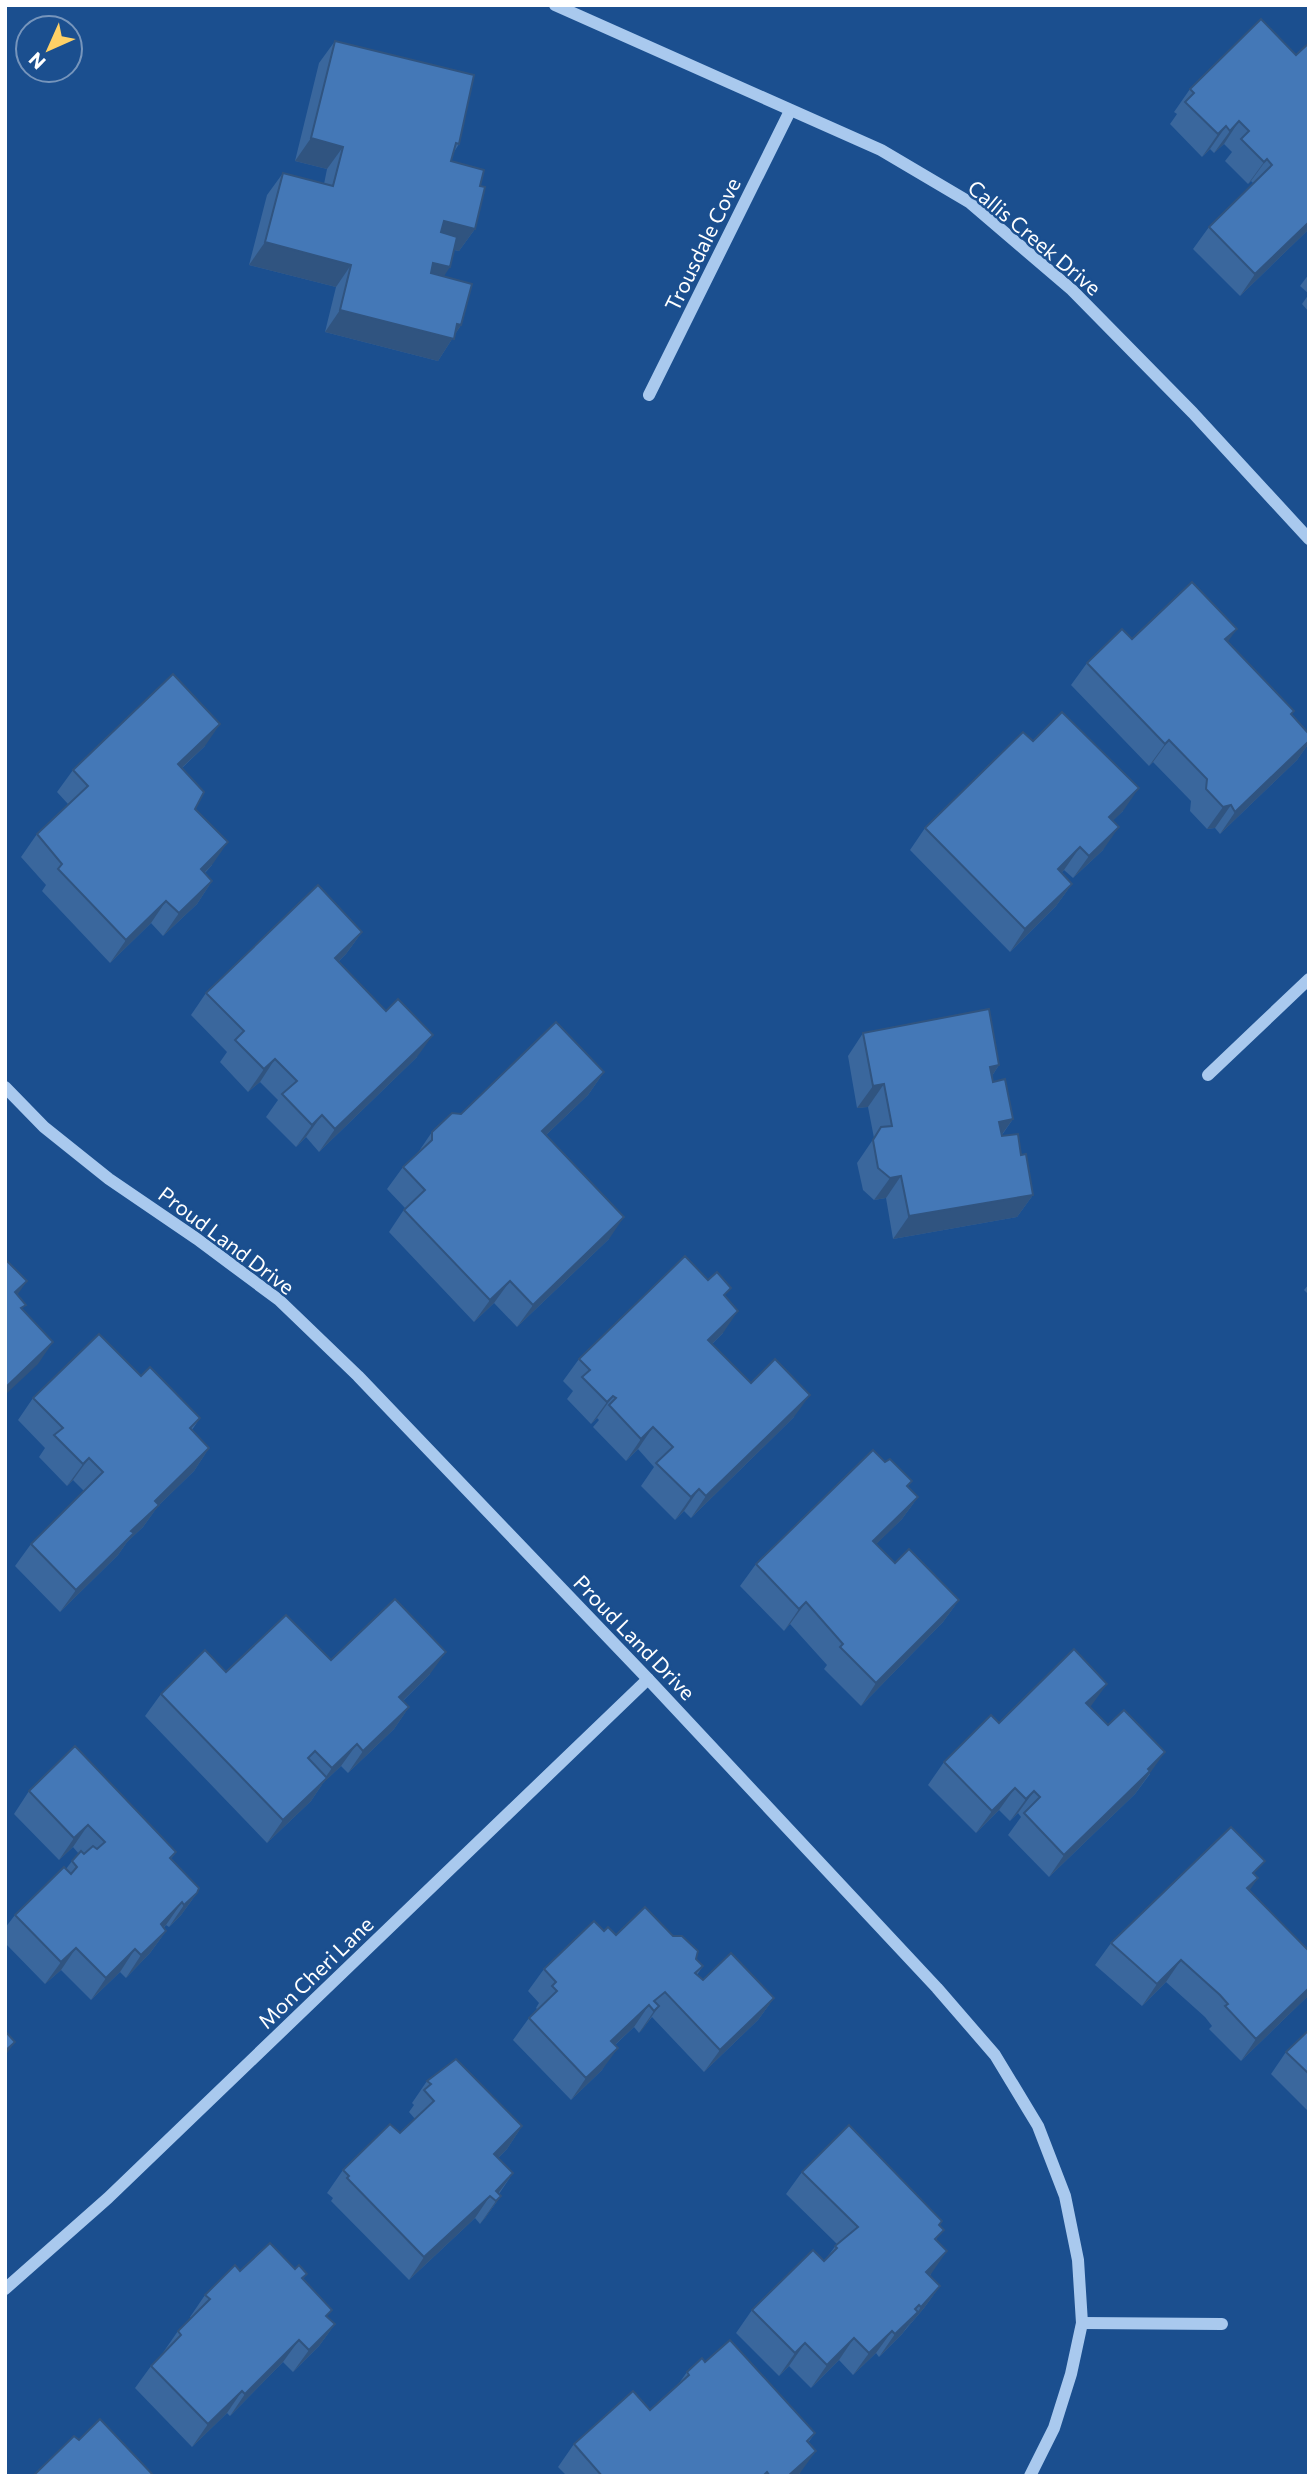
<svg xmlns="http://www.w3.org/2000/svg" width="1314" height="2481" font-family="Commissioner,sans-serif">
	<rect width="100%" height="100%" fill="#1b4f8f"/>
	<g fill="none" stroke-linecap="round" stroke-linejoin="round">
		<g stroke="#a9c9ee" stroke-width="12">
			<path d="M555 5 881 150 969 202 1072 290 1193 413 1309 539"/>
			<path d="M649 395 790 111"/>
			<path d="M1208 1075 1309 979"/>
			<path d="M5 1087 44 1127 109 1179 197 1239 279 1300 358 1376 648 1679 937 1988 995 2055 1038 2126 1065 2196 1078 2260 1082 2323 1071 2374 1054 2428 1030 2476"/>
			<path d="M5 2289 108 2198 648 1679"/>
			<path d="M1082 2323 1222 2324"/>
		</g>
	</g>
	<g fill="#3a679d">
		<path d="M335 41 459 144 454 152 451 161 480 186 475 229 459 251 454 250 444 276 461 325 438 361 325 332 336 287 249 265 267 195 283 173 324 184 327 169 295 161 319 63Z"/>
		<path d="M1309 43V229L1240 296 1193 249 1209 227 1253 183 1251 181 1248 184 1225 161 1232 152 1224 144 1214 153 1210 149 1202 157 1170 124 1177 114 1174 112 1190 89 1296 55Z"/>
		<path d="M1309 274V294L1300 286Z"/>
		<path d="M1309 294V312L1302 304Z"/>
		<path d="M1132 639 1228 642 1294 711 1291 715 1309 734V743L1297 760 1220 834 1215 828 1207 829 1190 811 1191 801 1153 762 1149 766 1071 685 1087 663Z"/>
		<path d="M1033 741 1123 811 1112 821 1103 850 1073 878 1064 870 1061 873 1072 884 1056 906 1010 952 910 850 925 828Z"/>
		<path d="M205 746 182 768 212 865 205 873 212 881 197 904 163 936 151 923 110 963 42 891 46 885 21 857 37 834 68 804 57 792 73 770Z"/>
		<path d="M362 932 346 954 338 962 417 1057 319 1152 306 1137 296 1147 266 1117 278 1100 260 1082 248 1092 220 1062 227 1052 191 1015 206 993Z"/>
		<path d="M863 1033 999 1065 992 1076 993 1082 1013 1119 1002 1135V1136L1021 1155 1033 1195 1017 1217 893 1239 886 1198 874 1200 863 1190 857 1163 874 1138 868 1107 857 1108 848 1056Z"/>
		<path d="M604 1072 588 1095 546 1135 609 1239 517 1327 494 1303 474 1322 389 1232 405 1208 387 1189 403 1167 417 1154 432 1132 461 1114Z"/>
		<path d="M1309 1284V1295L1304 1290Z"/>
		<path d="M725 1296 723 1333 712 1344 751 1383 794 1417 691 1518 684 1511 675 1520 641 1486 654 1467 638 1449 626 1461 593 1427 599 1420 597 1418 591 1424 567 1399 573 1391 563 1381 579 1359Z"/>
		<path d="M141 1376 200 1418 192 1430 209 1448 194 1471 158 1506 143 1527 127 1542 118 1555 60 1612 15 1566 31 1544 84 1491 73 1480 67 1486 39 1457 45 1448 18 1420 33 1398Z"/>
		<path d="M885 1462 912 1481 907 1487 918 1497 902 1519 876 1544 895 1563 959 1600 943 1622 861 1706 824 1669 827 1665 790 1624 784 1631 740 1586 756 1564Z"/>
		<path d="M331 1660 430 1674 403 1701 409 1707 394 1729 348 1773 341 1766 323 1783 311 1801 267 1843 145 1716 161 1694 226 1672Z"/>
		<path d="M1090 1707 1150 1774 1135 1794 1049 1877 1008 1835 1021 1817 1018 1813 1010 1821 999 1810 976 1833 928 1785 944 1762 999 1723Z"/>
		<path d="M29 1791 176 1852 171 1859 197 1893 181 1915 169 1927 166 1925 164 1928 166 1931 150 1953 126 1978 120 1972 91 2000 61 1970 45 1984 5 1943V1928L15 1915 66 1869 72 1861 79 1854 73 1847 59 1860 14 1814Z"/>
		<path d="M1255 1875 1249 1890 1309 1995 1241 2061 1209 2029 1212 2026 1205 2017 1166 1982 1142 2006 1095 1965 1111 1943Z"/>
		<path d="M604 1931 696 1959 703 1966 697 1975 703 1980 774 1998 758 2020 704 2072 652 2017 639 2033 634 2027 615 2045 602 2070 571 2100 513 2040 529 2018 537 2009 536 2008 539 2003 528 1991 544 1969Z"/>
		<path d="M1309 2030V2112L1271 2074 1286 2052Z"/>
		<path d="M427 2081 522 2126 507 2149 498 2158 513 2173 499 2194 501 2196 485 2218 480 2224 475 2218 409 2280 331 2201 333 2198 327 2193 343 2170 400 2133 415 2119 409 2112 414 2105 412 2103Z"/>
		<path d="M802 2172 942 2221 939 2225 931 2274 930 2276 940 2286 924 2308 902 2334 879 2357 876 2353 853 2375 839 2360 811 2388 789 2366 779 2376 736 2333 752 2310 824 2261 837 2244 786 2194Z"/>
		<path d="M295 2269 307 2274 303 2279 327 2317 335 2324 319 2346 293 2372 283 2362 230 2416 227 2413 192 2447 135 2388 151 2366 162 2354 178 2331 191 2318 190 2317 205 2295 240 2271Z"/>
		<path d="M705 2362 815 2433 808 2443 800 2473 797 2476H567L558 2467 574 2444 650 2410 677 2386 687 2372Z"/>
	</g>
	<g fill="#305480">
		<path d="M1239 121 1224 144 1214 153 1230 131Z"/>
		<path d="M1226 126 1210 149 1202 157 1218 134Z"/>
		<path d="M311 138 343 147 327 169 295 161Z"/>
		<path d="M1267 159 1251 181 1248 184 1264 162Z"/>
		<path d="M444 221 475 229 459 251 428 243Z"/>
		<path d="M1309 222V229L1240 296 1255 274Z"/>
		<path d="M265 242 351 265 336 287 249 265Z"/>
		<path d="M433 263 450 267 435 290 417 286Z"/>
		<path d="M340 310 457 324 461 325 438 361 325 332Z"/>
		<path d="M1237 629 1221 651 1225 639Z"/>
		<path d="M220 724 205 746 162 786 178 764Z"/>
		<path d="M1169 740 1153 762 1149 766 1165 744Z"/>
		<path d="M1309 741V743L1297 760 1220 834 1235 812Z"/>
		<path d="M1139 788 1123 811 1093 840 1109 817Z"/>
		<path d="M1231 805 1215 828 1207 829 1223 807Z"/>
		<path d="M1119 827 1103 850 1073 878 1089 856Z"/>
		<path d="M228 842 212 865 186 891 201 869Z"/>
		<path d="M1080 847 1064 870 1042 892 1058 869Z"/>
		<path d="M212 881 197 904 163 936 179 913Z"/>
		<path d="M1072 884 1056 906 1010 952 1025 929Z"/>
		<path d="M166 901 151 923 110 963 126 940Z"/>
		<path d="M362 932 346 954 319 980 335 958Z"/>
		<path d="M433 1035 417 1057 319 1152 335 1129Z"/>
		<path d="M275 1059 260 1082 248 1092 264 1069Z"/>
		<path d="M999 1065 984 1088 990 1067Z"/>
		<path d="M604 1072 588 1095 527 1153 542 1131Z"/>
		<path d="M884 1084 868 1107 857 1108 873 1086Z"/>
		<path d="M322 1115 306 1137 296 1147 312 1125Z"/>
		<path d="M1013 1119 997 1141 999 1122Z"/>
		<path d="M901 1176 886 1198 874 1200 890 1178Z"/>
		<path d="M1033 1195 1017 1217 893 1239 909 1216Z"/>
		<path d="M624 1217 609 1239 517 1327 533 1305Z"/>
		<path d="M27 1281 11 1304 15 1292Z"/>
		<path d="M510 1281 494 1303 474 1322 490 1300Z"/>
		<path d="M738 1311 723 1333 693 1362 708 1340Z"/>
		<path d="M53 1342 38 1364 5 1395V1388Z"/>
		<path d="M810 1395 794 1417 691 1518 706 1496Z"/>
		<path d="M613 1396 597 1418 591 1424 607 1402Z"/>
		<path d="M653 1427 638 1449 626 1461 641 1439Z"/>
		<path d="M209 1448 194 1471 158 1506 143 1527 127 1542 118 1555 60 1612 76 1590 131 1531 155 1501Z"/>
		<path d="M89 1458 73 1480 67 1486 83 1464Z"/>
		<path d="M699 1489 684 1511 675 1520 691 1497Z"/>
		<path d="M918 1497 902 1519 857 1563 873 1541Z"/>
		<path d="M959 1600 943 1622 861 1706 876 1683Z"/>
		<path d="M806 1602 790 1624 784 1631 799 1609Z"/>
		<path d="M446 1652 430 1674 384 1719 399 1697Z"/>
		<path d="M1107 1684 1091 1706 1071 1726 1086 1703Z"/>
		<path d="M409 1707 394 1729 348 1773 363 1751Z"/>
		<path d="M357 1744 341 1766 323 1783 311 1801 267 1843 283 1820 320 1785 332 1768Z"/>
		<path d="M1165 1752 1135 1794 1049 1877 1064 1855Z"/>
		<path d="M1015 1788 999 1810 976 1833 992 1811Z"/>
		<path d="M1034 1791 1018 1813 1010 1821 1026 1799Z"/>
		<path d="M88 1825 73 1847 59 1860 74 1838Z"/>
		<path d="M1258 1878 1243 1900 1247 1888Z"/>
		<path d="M197 1893 181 1915 169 1927 184 1905Z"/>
		<path d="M182 1902 166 1925 145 1946 161 1924Z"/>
		<path d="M166 1931 150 1953 126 1978 141 1955Z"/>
		<path d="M76 1948 61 1970 45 1984 61 1962Z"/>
		<path d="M135 1949 120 1972 91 2000 106 1978Z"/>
		<path d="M1181 1960 1166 1982 1142 2006 1157 1984Z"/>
		<path d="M1309 1988V1995L1241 2061 1256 2039Z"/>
		<path d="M774 1998 758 2020 704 2072 720 2050Z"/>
		<path d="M649 2005 634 2027 595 2063 611 2041Z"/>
		<path d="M659 2006 643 2029 639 2033 654 2011Z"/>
		<path d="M15 2042 5 2056V2051Z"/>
		<path d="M618 2048 602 2070 571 2100 586 2078Z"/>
		<path d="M522 2126 507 2149 479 2177 494 2154Z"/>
		<path d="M513 2173 497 2195 496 2191Z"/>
		<path d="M490 2196 475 2218 409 2280 424 2257Z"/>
		<path d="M501 2196 485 2218 480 2224 496 2201Z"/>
		<path d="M947 2251 931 2274 911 2295 926 2272Z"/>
		<path d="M940 2286 924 2308 906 2329 921 2307Z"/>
		<path d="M919 2305 906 2323 918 2312 902 2334 879 2357 895 2334Z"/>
		<path d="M335 2324 319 2346 293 2372 309 2350Z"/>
		<path d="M892 2331 876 2353 853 2375 869 2353Z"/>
		<path d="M854 2338 839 2360 811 2388 827 2365Z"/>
		<path d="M299 2340 283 2362 230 2416 245 2394Z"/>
		<path d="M805 2343 789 2366 779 2376 795 2353Z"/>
		<path d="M242 2391 227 2413 192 2447 208 2424Z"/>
		<path d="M816 2451 800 2473 797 2476H788Z"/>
	</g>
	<g fill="#4478b7" stroke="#305480" stroke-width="2">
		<path d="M1261 19 1296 55 1309 43V222L1255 274 1209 227 1272 165 1267 159 1264 162 1241 139 1249 131 1239 121 1230 131 1226 126 1218 134 1185 102 1194 93 1190 89Z"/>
		<path d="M335 41 474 75 459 144 456 143 451 161 484 170 480 186 485 187 475 229 444 221 441 232 457 237 450 267 433 263 431 273 472 284 461 325 457 324 454 339 340 310 351 265 265 242 283 173 333 186 343 147 311 138Z"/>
		<path d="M1192 582 1237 629 1225 639 1294 711 1291 714 1309 734V741L1235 812 1231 805 1223 807 1206 789 1207 779 1169 740 1165 744 1087 663 1122 629 1132 639Z"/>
		<path d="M173 674 220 724 178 764 204 792 195 809 228 842 201 869 212 881 179 913 166 901 126 940 58 869 62 864 37 834 88 786 73 770Z"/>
		<path d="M1062 712 1139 788 1109 817 1119 827 1089 856 1080 847 1058 869 1072 884 1025 929 925 828 1023 732 1033 741Z"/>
		<path d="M318 885 362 932 335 958 386 1011 398 999 433 1035 335 1129 322 1115 312 1125 282 1094 297 1081 275 1059 264 1069 235 1040 244 1031 206 993Z"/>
		<path d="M989 1009 999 1065 990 1067 993 1082 1005 1079 1013 1119 999 1122 1002 1136 1018 1134 1021 1155 1026 1154 1033 1195 909 1216 901 1176 890 1178 878 1168 873 1140 881 1127 892 1126 884 1084 873 1086 863 1033Z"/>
		<path d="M556 1022 604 1072 542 1131 624 1217 533 1305 510 1281 490 1300 404 1210 425 1190 403 1167 432 1140V1132L452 1113 461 1114Z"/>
		<path d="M685 1256 708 1280 717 1272 731 1288 724 1295 738 1311 708 1340 751 1383 775 1359 810 1395 706 1496 699 1489 691 1497 656 1463 673 1447 653 1427 641 1439 609 1405 616 1398 613 1396 607 1402 582 1377 590 1370 579 1359Z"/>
		<path d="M5 1259 27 1281 15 1292 26 1305 21 1308 53 1342 5 1388Z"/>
		<path d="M99 1334 141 1376 150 1367 200 1418 190 1428 209 1448 155 1501 159 1505 131 1531 134 1533 76 1590 31 1544 103 1472 89 1458 83 1464 54 1435 63 1428 33 1398Z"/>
		<path d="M873 1450 885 1462 890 1459 912 1481 907 1486 918 1497 873 1541 895 1563 909 1549 959 1600 876 1683 840 1647 843 1644 806 1602 799 1609 756 1564Z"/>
		<path d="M395 1599 446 1652 399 1697 409 1707 363 1751 357 1744 332 1768 315 1751 308 1758 327 1778 283 1820 161 1694 205 1650 226 1672 286 1615 331 1660Z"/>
		<path d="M1074 1649 1107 1684 1086 1703 1108 1725 1124 1710 1165 1752 1148 1769 1150 1771 1064 1855 1024 1813 1040 1797 1034 1791 1026 1799 1015 1788 992 1811 944 1762 991 1715 999 1723Z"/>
		<path d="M75 1746 176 1852 170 1858 199 1888 197 1893 184 1905 182 1902 161 1924 166 1931 141 1955 135 1949 106 1978 76 1948 61 1962 15 1915 64 1867 71 1874 77 1867 72 1861 81 1851 84 1854 93 1846 97 1849 105 1842 88 1825 74 1838 29 1791Z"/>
		<path d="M1231 1827 1265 1861 1253 1873 1258 1878 1247 1888 1309 1951V1988L1256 2039 1225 2006 1228 2004 1220 1995 1181 1960 1157 1984 1111 1943Z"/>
		<path d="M645 1907 673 1936H682L698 1951 696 1959 703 1966 695 1973 703 1980 731 1953 774 1998 720 2050 665 1992 654 2001 659 2006 654 2011 649 2005 611 2041 618 2048 586 2078 529 2018 557 1991 552 1986 556 1982 544 1969 594 1921 604 1931 608 1927 616 1935Z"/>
		<path d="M1309 2030V2074L1286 2052Z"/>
		<path d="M5 2031 15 2042 5 2051Z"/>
		<path d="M456 2059 522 2126 494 2154 513 2173 496 2191 501 2196 496 2201 490 2196 424 2257 347 2178 349 2176 343 2170 390 2124 400 2133 434 2101 424 2090 431 2084 427 2081Z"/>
		<path d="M849 2125 942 2221 939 2225 944 2230 935 2239 947 2251 926 2272 940 2286 921 2307 919 2305 915 2309 918 2312 895 2334 892 2331 869 2353 854 2338 827 2365 805 2343 795 2353 752 2310 813 2250 824 2261 837 2248 835 2246 858 2227 802 2172Z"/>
		<path d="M270 2243 295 2269 299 2265 307 2274 302 2278 332 2310 326 2316 335 2324 309 2350 299 2340 245 2394 242 2391 208 2424 151 2366 181 2335 178 2331 210 2299 205 2295 235 2265 240 2271Z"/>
		<path d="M730 2340 815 2433 807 2441 816 2451 788 2476H770L767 2472 763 2476H602L574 2444 633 2391 650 2410 689 2375 687 2372 702 2358 705 2362Z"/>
		<path d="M100 2419 154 2476H33L74 2436 79 2440Z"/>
	</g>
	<g text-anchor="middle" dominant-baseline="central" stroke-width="5" stroke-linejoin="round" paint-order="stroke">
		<g font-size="21" fill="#fff" stroke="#1b4f8f">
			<text transform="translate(1035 237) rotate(40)">Callis Creek Drive</text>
			<text transform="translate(702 244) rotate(-64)">Trousdale Cove</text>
			<text transform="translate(227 1240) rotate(37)">Proud Land Drive</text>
			<text transform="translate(635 1637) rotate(46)">Proud Land Drive</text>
			<text transform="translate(315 1972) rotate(-44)">Mon Cheri Lane</text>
		</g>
	</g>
	<rect width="1314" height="2481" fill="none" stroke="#ffffff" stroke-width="14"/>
	<g transform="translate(49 49) rotate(225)"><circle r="33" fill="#1b4f8f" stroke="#7695bc" stroke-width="2"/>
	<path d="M0-5L12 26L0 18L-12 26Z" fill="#ffd166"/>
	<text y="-10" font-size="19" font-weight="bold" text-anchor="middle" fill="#ffffff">N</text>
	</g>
</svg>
